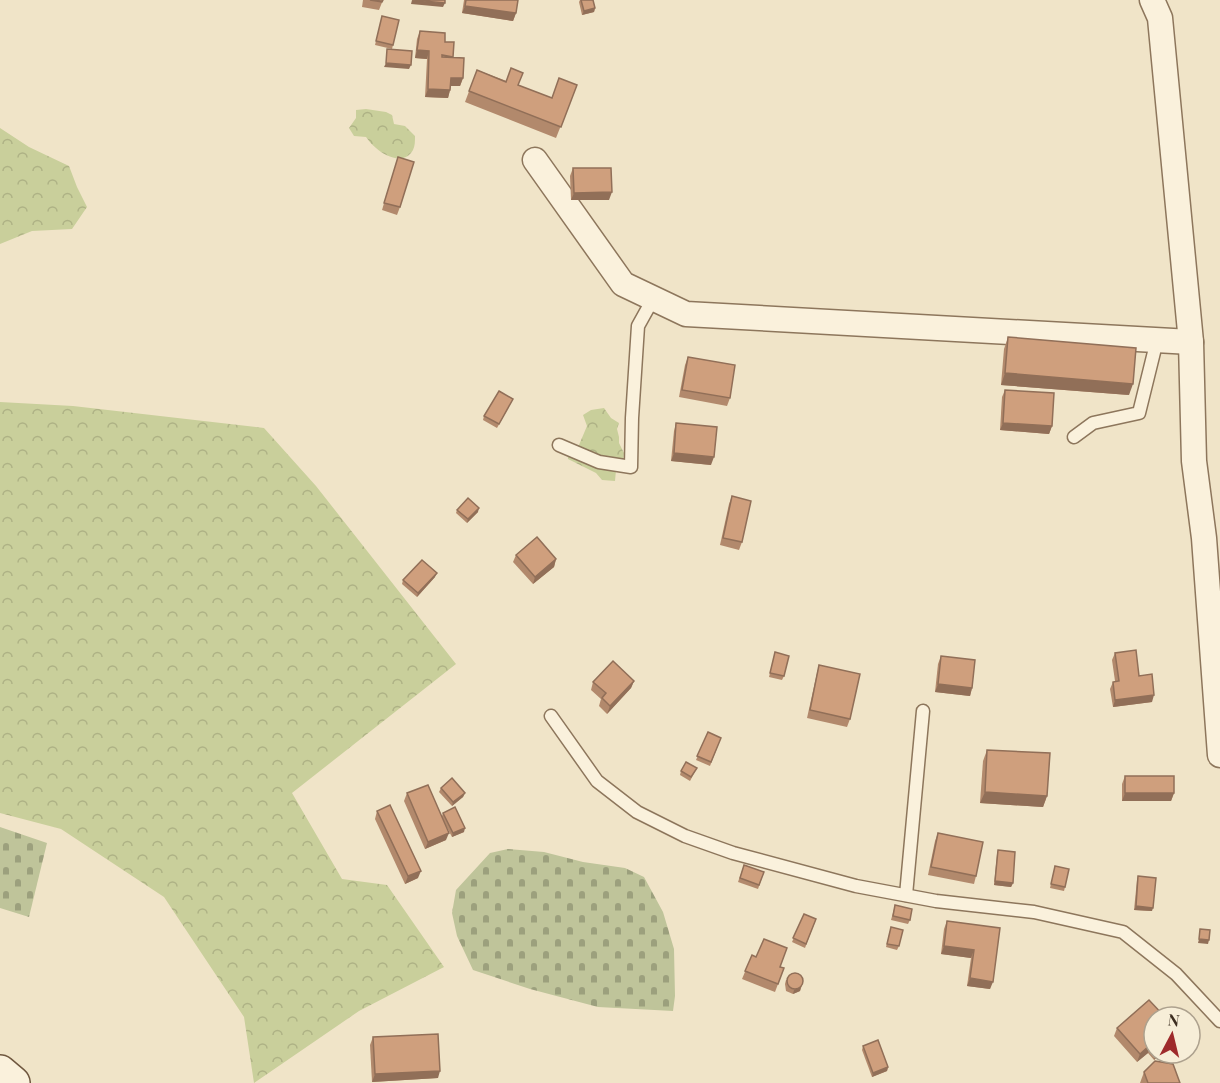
<svg xmlns="http://www.w3.org/2000/svg" width="1220" height="1083" font-family="'Playfair Display',serif">
	<defs>
		<pattern id="forest-crowns" width="20" height="18" patternUnits="userSpaceOnUse" patternTransform="scale(1.5)"><rect width="20" height="18" fill="#c9cf9b"/><path d="M2 6a3 3 0 1 1 6 0M12 15a3 3 0 1 1 6 0" fill="none" stroke="#aeb285"/></pattern>
		<pattern id="cemetery-stones" width="16" height="16" patternUnits="userSpaceOnUse" patternTransform="scale(1.5)"><rect width="16" height="16" fill="#bfc49a"/><path d="M2 7V4a2 2 0 0 1 4 0v3zM10 15v-3a2 2 0 0 1 4 0v3z" fill="#9ca07d"/></pattern>
	</defs>
	<rect width="100%" height="100%" fill="#f0e4c8"/>
	<g fill="url(#forest-crowns)">
		<path d="M366 109 386 112 392 115 394 124 405 126 415 136C415 141 415 146 413 150 405 165 386 157 376 148 372 145 369 141 366 137L354 136 349 128 356 118V110Z"/>
		<path d="M0 128 29 147 69 166 77 187 87 207 72 229 32 231 0 244Z"/>
		<path d="M0 402 73 406 264 428 316 486 456 664 292 793 342 879 387 885 444 967 359 1011 254 1083 244 1017 164 897 61 829 0 813Z"/>
		<path d="M604 408 611 418 619 423 617 429 619 437V443L624 453 623 462 616 470 615 481 602 480 596 473 568 459 567 448 579 445 587 426 583 415 591 410Z"/>
	</g>
	<g fill="url(#cemetery-stones)">
		<path d="M0 827 47 843 29 917 0 908Z"/>
		<path d="M508 849 544 852 583 862 625 868 644 877 663 912 674 949 675 996 673 1011 598 1007 530 989 473 970 457 936 452 913 456 890 490 853Z"/>
	</g>
	<g fill="none" stroke-linecap="round" stroke-linejoin="round">
		<g stroke="#8d765c" stroke-width="15">
			<g id="lane">
				<path d="M1074 437 1093 423 1139 413 1157 340"/>
				<path d="M559 445 599 462 631 467 632 418 638 326 653 299"/>
				<path d="M551 716 597 781 637 812 685 836 733 853 856 886 936 901 1034 912 1123 932 1176 974 1220 1021"/>
				<path d="M906 895 923 711"/>
			</g>
		</g>
		<g stroke="#8d765c" stroke-width="27">
			<g id="street">
				<path d="M1152 0 1160 18 1191 342 1194 461 1204 538 1220 755"/>
				<path d="M535 160 623 284 686 314 1191 342"/>
			</g>
		</g>
		<g stroke="#6f573f" stroke-width="36">
			<path id="secondary" d="M0 1072 13 1083"/>
		</g>
		<use href="#lane" stroke="#faf1dc" stroke-width="12"/>
		<use href="#street" stroke="#faf1dc" stroke-width="24"/>
		<use href="#secondary" stroke="#faf1dc" stroke-width="33"/>
	</g>
	<g fill="#b2896c">
		<path d="M363 0H383L379 10 362 7Z"/>
		<path d="M464 0H518L516 13 513 21 462 13Z"/>
		<path d="M580 0H593L595 8 594 12 582 15 579 2Z"/>
		<path d="M382 16 393 45 392 49 375 45Z"/>
		<path d="M420 31 445 42 463 78 460 86H451L448 98 425 97 427 59 415 58 417 39Z"/>
		<path d="M477 70 552 98 577 85 556 138 465 102Z"/>
		<path d="M398 157 400 207 397 215 382 210Z"/>
		<path d="M573 168 609 200H571L570 176Z"/>
		<path d="M1008 337 1129 395 1001 385 1004 349Z"/>
		<path d="M688 357 730 398 727 406 679 397 685 365Z"/>
		<path d="M1005 390 1052 426 1049 434 1000 430 1002 397Z"/>
		<path d="M513 399 497 428 483 420 484 416Z"/>
		<path d="M676 423 711 465 671 461 674 431Z"/>
		<path d="M732 496 742 542 739 550 720 545 729 504Z"/>
		<path d="M457 510 478 512 467 523 456 513Z"/>
		<path d="M516 555 556 559 554 567 533 584 513 562Z"/>
		<path d="M435 577 417 597 402 584 403 580Z"/>
		<path d="M775 652 784 676 782 680 769 677Z"/>
		<path d="M1115 653 1139 676 1152 702 1113 707 1110 689 1113 682 1115 681 1112 660Z"/>
		<path d="M941 656 972 688 970 696 935 692 938 664Z"/>
		<path d="M819 665 850 719 847 727 807 718 817 673Z"/>
		<path d="M634 681 631 688 607 714 599 706 601 699 591 690 593 682Z"/>
		<path d="M708 732 721 738 710 766 696 760Z"/>
		<path d="M987 750 1047 796 1043 807 980 803 983 761Z"/>
		<path d="M697 768 690 781 680 775 681 771Z"/>
		<path d="M1125 776 1174 793 1171 801H1122V784Z"/>
		<path d="M441 788 465 793 463 797 452 806 439 792Z"/>
		<path d="M407 793 442 816 443 813 464 832 452 837 442 818 446 840 425 849 404 801Z"/>
		<path d="M377 811 418 878 405 884 375 819Z"/>
		<path d="M938 833 976 876 974 884 928 875 935 841Z"/>
		<path d="M998 850 1013 883 1011 887 994 885 997 854Z"/>
		<path d="M744 865 764 872 758 889 738 882Z"/>
		<path d="M1055 866 1065 887 1064 891 1050 888Z"/>
		<path d="M1138 876 1152 911 1134 910 1137 880Z"/>
		<path d="M895 905 910 920 908 924 891 920Z"/>
		<path d="M804 914 816 919 805 948 792 942Z"/>
		<path d="M947 921 1000 928 990 989 967 986 971 958 941 954 944 929Z"/>
		<path d="M891 927 899 946 897 950 886 947Z"/>
		<path d="M752 955 784 968 775 992 742 979Z"/>
		<path d="M786 980 803 982 800 991 793 994 786 991 785 984Z"/>
		<path d="M1154 1017V1053H1162L1154 1060 1148 1053 1137 1062 1114 1036 1117 1028Z"/>
		<path d="M373 1037 438 1078 372 1082 370 1045Z"/>
		<path d="M863 1046 888 1067 887 1071 872 1077 862 1050Z"/>
		<path d="M1144 1072 1180 1083H1140Z"/>
	</g>
	<g fill="#916f58">
		<path d="M412 0 445 3 443 7 411 4Z"/>
		<path d="M465 6 516 13 513 21 462 13Z"/>
		<path d="M595 8 594 12 582 15 584 11Z"/>
		<path d="M417 50 429 51 427 59 415 58Z"/>
		<path d="M386 63 411 65 409 69 384 67Z"/>
		<path d="M451 78H463L460 86H448Z"/>
		<path d="M428 89 450 90 448 98 425 97Z"/>
		<path d="M612 192 609 200H571L574 193Z"/>
		<path d="M1005 373 1133 384 1129 395 1001 385Z"/>
		<path d="M1003 423 1052 426 1049 434 1000 430Z"/>
		<path d="M674 453 714 457 711 465 671 461Z"/>
		<path d="M479 508 478 512 467 523 468 519Z"/>
		<path d="M556 559 554 567 533 584 535 577Z"/>
		<path d="M437 573 435 577 417 597 418 593Z"/>
		<path d="M634 681 631 688 607 714 610 706Z"/>
		<path d="M938 684 972 688 970 696 935 692Z"/>
		<path d="M1154 695 1152 702 1113 707 1115 700Z"/>
		<path d="M985 792 1047 796 1043 807 980 803Z"/>
		<path d="M465 793 463 797 452 806 453 802Z"/>
		<path d="M1125 793H1174L1171 801H1122Z"/>
		<path d="M465 828 464 832 452 837 453 833Z"/>
		<path d="M449 833 446 840 425 849 428 842Z"/>
		<path d="M421 871 418 878 405 884 408 876Z"/>
		<path d="M995 881 1013 883 1011 887 994 885Z"/>
		<path d="M1136 906 1153 908 1152 911 1134 910Z"/>
		<path d="M1199 939 1209 940 1208 944 1198 943Z"/>
		<path d="M944 946 974 950 971 958 941 954Z"/>
		<path d="M970 978 993 982 990 989 967 986Z"/>
		<path d="M801 987 800 991 793 994 794 990Z"/>
		<path d="M1150 1045 1148 1053 1137 1062 1140 1054Z"/>
		<path d="M1156 1053H1162L1154 1060Z"/>
		<path d="M888 1067 887 1071 872 1077 873 1073Z"/>
		<path d="M440 1071 438 1078 372 1082 375 1074Z"/>
	</g>
	<g fill="#cf9f7d" stroke="#916f58" stroke-width="1.5">
		<path d="M370 0H383L382 2Z"/>
		<path d="M413 0H445V3Z"/>
		<path d="M466 0H518L516 13 465 6Z"/>
		<path d="M581 0H593L595 8 584 11Z"/>
		<path d="M382 16 399 20 393 45 376 41Z"/>
		<path d="M420 31 445 33V42H454L453 57 442 55V57L464 58 463 78H451L450 90 428 89 429 51 417 50Z"/>
		<path d="M387 49 412 51 411 65 386 63Z"/>
		<path d="M511 68 523 73 518 85 552 98 559 78 577 85 561 127 469 91 477 70 506 82Z"/>
		<path d="M398 157 414 162 400 207 384 203Z"/>
		<path d="M573 168H611L612 192 574 193Z"/>
		<path d="M1008 337 1136 348 1133 384 1005 373Z"/>
		<path d="M688 357 735 365 730 398 682 390Z"/>
		<path d="M1005 390 1054 393 1052 426 1003 423Z"/>
		<path d="M499 391 513 399 499 424 484 416Z"/>
		<path d="M676 423 717 427 714 457 674 453Z"/>
		<path d="M732 496 751 501 742 542 723 538Z"/>
		<path d="M468 498 479 508 468 519 457 510Z"/>
		<path d="M537 537 556 559 535 577 516 555Z"/>
		<path d="M422 560 437 573 418 593 403 580Z"/>
		<path d="M1136 650 1139 676 1152 674 1154 695 1115 700 1113 682 1119 681 1115 653Z"/>
		<path d="M775 652 789 656 784 676 770 673Z"/>
		<path d="M941 656 975 660 972 688 938 684Z"/>
		<path d="M613 661 634 681 610 706 602 698 606 693 593 682Z"/>
		<path d="M819 665 860 674 850 719 810 710Z"/>
		<path d="M708 732 721 738 711 762 697 756Z"/>
		<path d="M987 750 1050 753 1047 796 985 792Z"/>
		<path d="M686 762 697 768 691 777 681 771Z"/>
		<rect x="1125" y="776" width="49" height="17"/>
		<path d="M452 778 465 793 453 802 441 788Z"/>
		<path d="M428 785 449 833 428 842 407 793Z"/>
		<path d="M390 805 421 871 408 876 377 811Z"/>
		<path d="M455 807 465 828 453 833 443 813Z"/>
		<path d="M938 833 983 842 976 876 931 867Z"/>
		<path d="M998 850 1015 852 1013 883 995 881Z"/>
		<path d="M744 865 764 872 759 885 740 878Z"/>
		<path d="M1055 866 1069 869 1065 887 1051 884Z"/>
		<path d="M1138 876 1156 878 1153 908 1136 906Z"/>
		<path d="M895 905 912 909 910 920 893 916Z"/>
		<path d="M804 914 816 919 806 944 793 938Z"/>
		<path d="M947 921 1000 928 993 982 970 978 974 950 944 946Z"/>
		<path d="M891 927 903 930 899 946 887 944Z"/>
		<path d="M1200 929 1210 930 1209 940 1199 939Z"/>
		<path d="M764 939 787 948 780 967 784 968 778 984 745 971 752 955 756 957Z"/>
		<circle cx="795" cy="981" r="8"/>
		<path d="M1149 1000 1165 1017H1154V1049L1150 1045 1140 1054 1117 1028Z"/>
		<path d="M438 1034 440 1071 375 1074 373 1037Z"/>
		<path d="M878 1040 888 1067 873 1073 863 1046Z"/>
		<path d="M1155 1061 1173 1064 1180 1083H1148L1144 1072Z"/>
	</g>
	<g transform="translate(1172 1035) rotate(7)"><circle r="28" fill="#f7eed8" stroke="#ada18e" stroke-width="1.5"/>
	<path d="M0-4.5L10 22L0 15L-10 22Z" fill="#9e2a2b"/>
	<text y="-9" font-size="16" font-weight="bold" text-anchor="middle" fill="#3d2e20">N</text>
	</g>
</svg>
